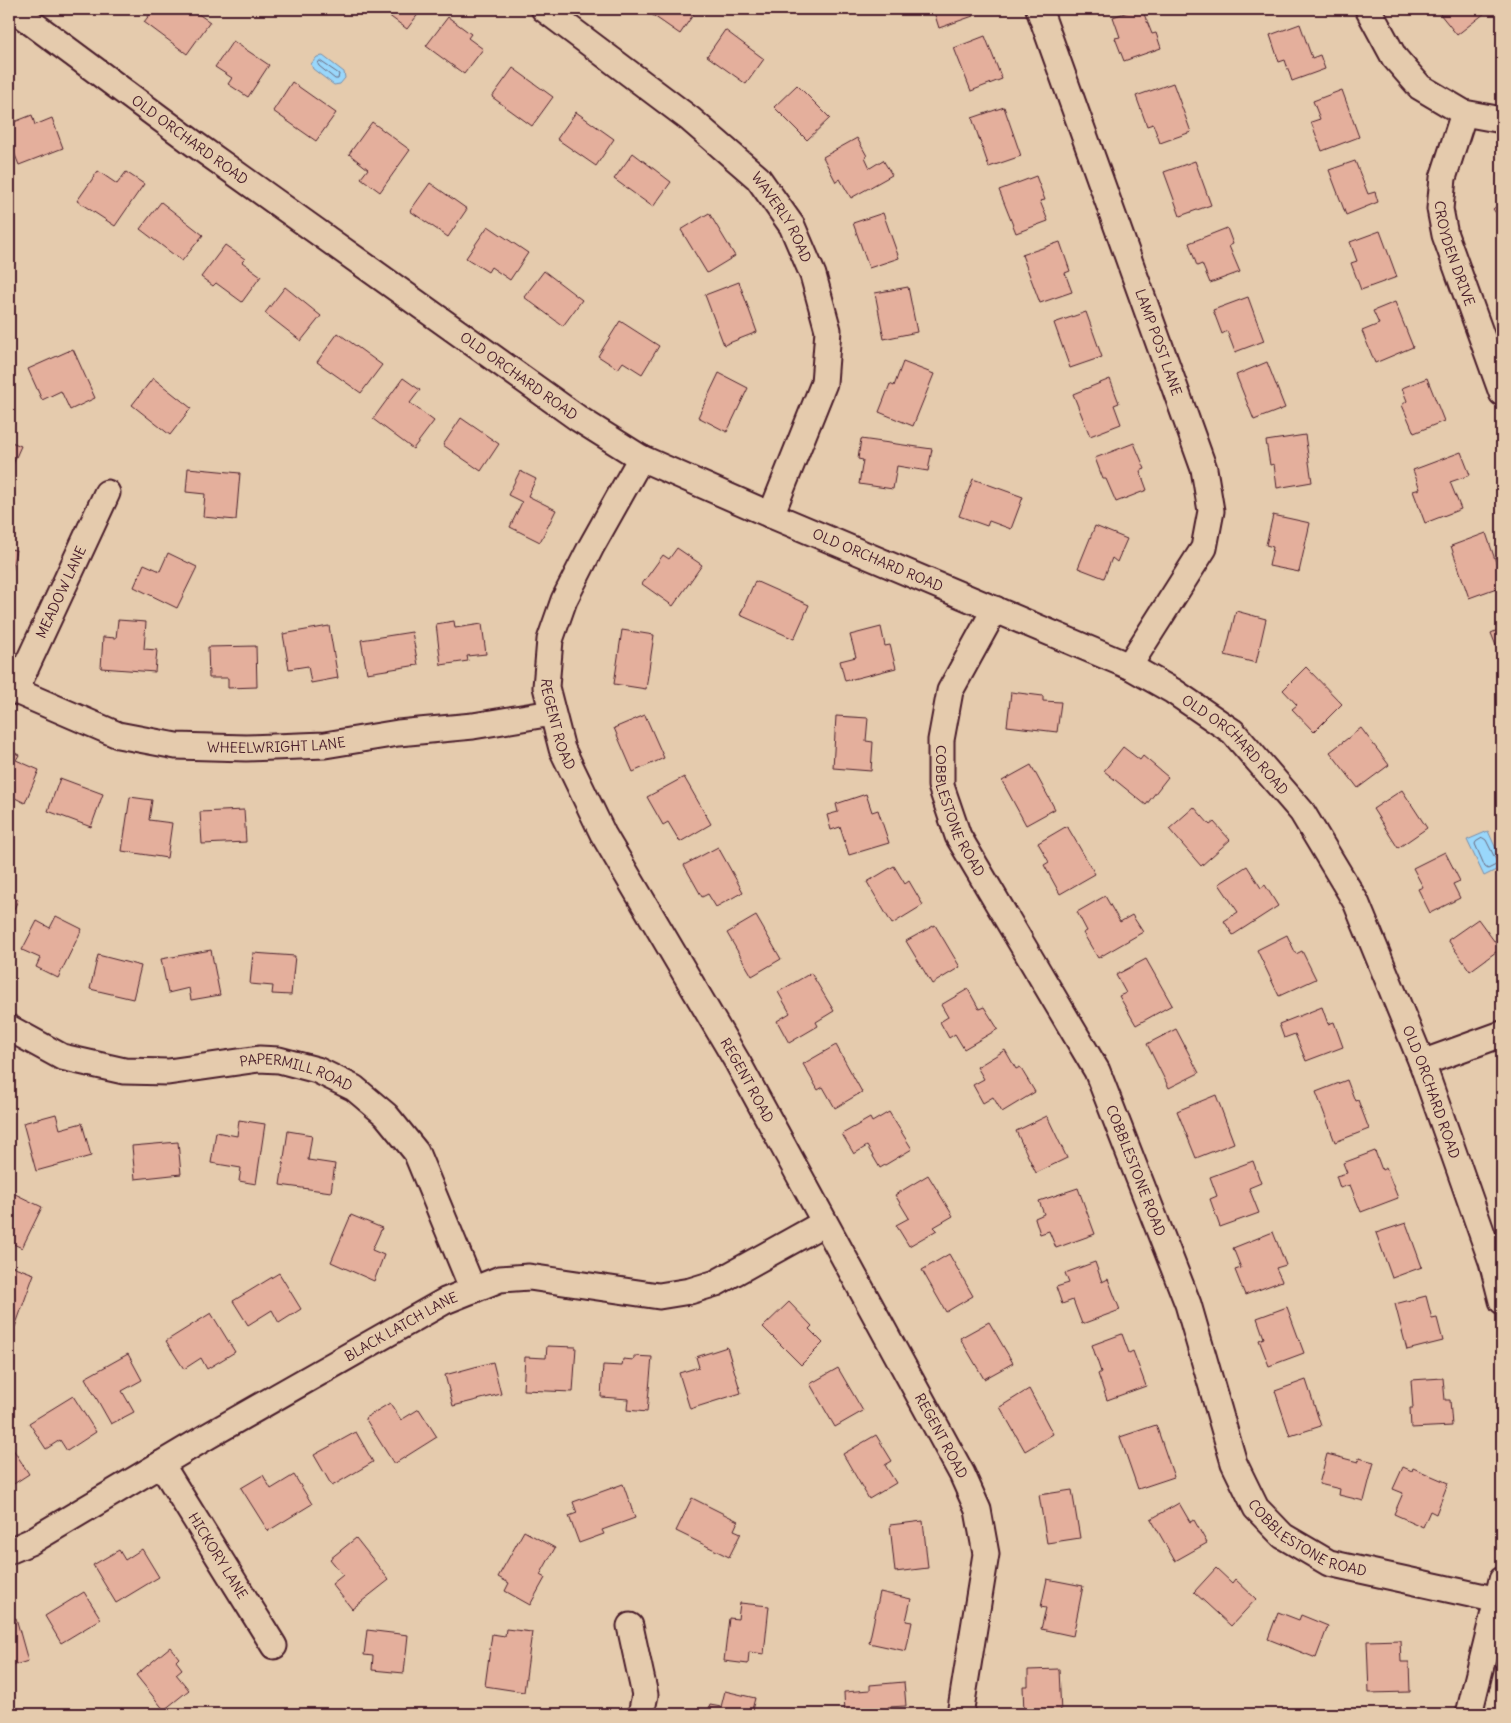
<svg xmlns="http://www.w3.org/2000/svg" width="1511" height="1723" font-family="Delius,sans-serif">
	<rect width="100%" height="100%" fill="#e5cbad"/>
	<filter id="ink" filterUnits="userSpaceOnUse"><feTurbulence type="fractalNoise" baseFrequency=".02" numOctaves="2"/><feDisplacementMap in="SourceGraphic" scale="10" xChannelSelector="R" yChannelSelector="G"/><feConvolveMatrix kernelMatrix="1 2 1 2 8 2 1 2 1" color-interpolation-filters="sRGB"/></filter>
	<g filter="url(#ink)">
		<g fill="#99d7fb" stroke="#798da8">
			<path d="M323 56 344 72 345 78 340 84 334 85 313 69 311 64 317 57Z"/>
			<path d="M1488 831 1502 862V867L1484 876 1467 840Z"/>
		</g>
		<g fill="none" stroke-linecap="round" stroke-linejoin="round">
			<g stroke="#6a697e" stroke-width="1">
				<path d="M320 61 339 74 338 79H335L319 66 318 64Z"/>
				<path d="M1483 838 1486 840 1497 862 1496 865 1488 869 1485 867 1475 844 1476 842Z"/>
			</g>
		</g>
		<g fill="#e4af9c" stroke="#4a1f2b">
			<path d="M154 9H191L210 22 187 54 144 22Z"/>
			<path d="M380 9H422L407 29Z"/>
			<path d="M652 9H697L680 34 651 14 654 10Z"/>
			<path d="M933 9H970L973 16 939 28Z"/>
			<path d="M1136 9H1142L1152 34 1156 33 1161 48 1124 61 1115 38 1120 37 1113 17Z"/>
			<path d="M1436 9H1481L1485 13 1457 35Z"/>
			<path d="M448 17 471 34 468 38 483 49 464 74 426 46Z"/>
			<path d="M1300 24 1312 58 1320 55 1325 69 1292 81 1285 60 1279 62 1270 35Z"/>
			<path d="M725 30 764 59 746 84 707 56Z"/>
			<path d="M985 36 1002 79 971 91 954 48Z"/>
			<path d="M233 41 269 65 248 97 228 84 232 78 215 67Z"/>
			<path d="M513 68 553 97 532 126 492 97Z"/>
			<path d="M292 82 336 113 316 141 273 111Z"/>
			<path d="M1173 83 1191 132 1160 143 1153 124 1147 126 1136 96Z"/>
			<path d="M797 85 830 118 807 140 774 107Z"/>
			<path d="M1342 90 1359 137 1322 151 1311 122 1320 119 1313 101Z"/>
			<path d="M1004 107 1021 156 989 167 972 118Z"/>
			<path d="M576 112 614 139 596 166 557 139Z"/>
			<path d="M32 115 35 125 52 118 63 148 19 165 9 140V124Z"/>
			<path d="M372 122 410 150 380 192 361 178 368 169 349 154Z"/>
			<path d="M857 138 867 156 865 157 870 168 883 160 892 175 851 198 840 179 836 182 823 157Z"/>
			<path d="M633 153 671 182 653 207 614 179Z"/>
			<path d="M1195 161 1211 205 1180 216 1164 172Z"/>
			<path d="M1355 161 1368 194 1375 192 1378 202 1346 215 1329 170Z"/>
			<path d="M98 171 117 184 126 172 144 184 115 226 77 201Z"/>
			<path d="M1036 176 1045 200 1040 201 1048 221 1016 233 999 190Z"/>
			<path d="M430 183 467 209 448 237 410 211Z"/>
			<path d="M161 202 203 235 182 261 140 229Z"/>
			<path d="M1502 202V221L1493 209Z"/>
			<path d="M709 213 735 256 707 273 681 230Z"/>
			<path d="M883 213 899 258 869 268 853 223Z"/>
			<path d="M488 226 528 253 510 280 491 267 488 272 466 258Z"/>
			<path d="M1227 228 1233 244 1229 246 1240 272 1210 283 1202 264 1197 266 1189 243Z"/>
			<path d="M1380 231 1397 277 1361 290 1351 263 1357 261 1350 242Z"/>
			<path d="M1060 242 1070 271 1065 273 1072 292 1040 303 1022 255Z"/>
			<path d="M225 245 245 259 242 262 261 276 242 302 216 283 213 286 201 277Z"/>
			<path d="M544 271 582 300 563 326 524 297Z"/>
			<path d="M739 282 757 332 724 345 705 295Z"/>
			<path d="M285 287 321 316 301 341 265 313Z"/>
			<path d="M908 287 917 332 884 339 875 293Z"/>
			<path d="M1248 297 1264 341 1235 352 1227 331 1222 334 1213 310Z"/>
			<path d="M1395 302 1413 347 1375 363 1362 331 1379 324 1373 311Z"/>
			<path d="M1086 312 1102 357 1070 368 1054 323Z"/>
			<path d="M620 321 659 346 642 374 623 362 618 369 598 356Z"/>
			<path d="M338 333 382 365 361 393 317 362Z"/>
			<path d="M73 349 95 398 70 410 61 391 42 400 28 369Z"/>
			<path d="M903 362 934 374 913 426 879 412 890 384 894 386Z"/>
			<path d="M1267 362 1285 408 1254 420 1236 375Z"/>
			<path d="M719 373 748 388 727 432 698 417Z"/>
			<path d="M153 378 191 408 170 435 132 405Z"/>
			<path d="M403 378 420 390 410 403 434 421 413 449 373 419Z"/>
			<path d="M1427 378 1444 421 1414 433 1402 405 1407 401 1402 388Z"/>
			<path d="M1110 379 1119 403 1114 405 1121 424 1090 436 1073 394Z"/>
			<path d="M461 418 499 444 481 471 443 445Z"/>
			<path d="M1305 435 1312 482 1277 488 1274 464 1270 465 1266 441Z"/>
			<path d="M861 439 932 449 928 471 897 466 893 489 859 484 863 460 858 459Z"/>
			<path d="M9 441 21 446 9 473Z"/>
			<path d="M1134 443 1145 469 1140 471 1147 490 1116 502 1106 479H1103L1095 458Z"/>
			<path d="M1461 452 1470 475 1450 482 1461 509 1425 523 1413 491 1420 489 1413 470Z"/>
			<path d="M188 468 240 473 236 520 203 517 205 494 186 492Z"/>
			<path d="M520 471 536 479 528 496 556 510 540 542 510 527 522 502 508 495Z"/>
			<path d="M973 479 1023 497 1011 529 989 521 987 526 959 516Z"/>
			<path d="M1273 515 1310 523 1299 572 1269 566 1273 547 1266 545Z"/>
			<path d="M1095 526 1127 539 1117 562 1112 558 1104 578 1078 568Z"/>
			<path d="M1486 533 1502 580V586L1469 598 1451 546Z"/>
			<path d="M677 548 702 565 673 606 642 584 663 555 669 559Z"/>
			<path d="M9 549 16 550 9 582Z"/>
			<path d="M168 553 197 567 177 608 134 587 144 564 160 571Z"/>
			<path d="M755 581 809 605 794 639 740 615Z"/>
			<path d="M1236 611 1266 619 1256 663 1225 655Z"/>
			<path d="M118 620 146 622 144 649 157 650 155 672 101 668 103 637 116 638Z"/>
			<path d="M454 621 455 628 482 624 486 654 467 656 468 661 441 665 436 624Z"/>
			<path d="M329 626 338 678 311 683 308 666 289 669 283 634Z"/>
			<path d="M881 627 885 646 890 645 896 668 845 681 840 661 856 657 850 635Z"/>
			<path d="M1502 628V661L1491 633Z"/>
			<path d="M622 630 654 635 646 689 614 684Z"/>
			<path d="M412 632 418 665 367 673 361 640Z"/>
			<path d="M256 646 257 687 228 688V678H209L208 647Z"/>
			<path d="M1306 667 1342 704 1314 732 1292 709 1297 705 1283 690Z"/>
			<path d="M1011 692 1043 696V701L1061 702 1057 732 1007 726Z"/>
			<path d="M645 715 664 758 633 772 614 728Z"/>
			<path d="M836 716 868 718 866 741 873 742 871 771 833 768Z"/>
			<path d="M1361 728 1389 765 1358 788 1330 752Z"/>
			<path d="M1123 747 1140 760 1143 756 1168 777 1146 805 1104 771Z"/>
			<path d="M9 750 19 755 16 760 39 770 25 803 9 795Z"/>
			<path d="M1031 765 1055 809 1026 825 1002 781Z"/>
			<path d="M684 777 711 824 680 842 668 822 663 825 647 797Z"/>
			<path d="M60 778 103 794 91 827 48 811Z"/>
			<path d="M1402 790 1427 828 1398 848 1373 809Z"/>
			<path d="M866 794 872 812 878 810 889 843 849 855 840 827 831 830 827 815 838 812 836 804Z"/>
			<path d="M130 797 152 800 149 820 172 823 167 858 122 851Z"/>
			<path d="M1194 807 1210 825 1214 822 1230 840 1201 866 1169 829Z"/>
			<path d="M244 810 246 842 202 844 200 812Z"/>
			<path d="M1067 826 1095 874 1060 894 1044 865 1049 862 1038 843Z"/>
			<path d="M718 847 743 892 716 907 708 894 702 897 684 865Z"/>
			<path d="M1445 852 1460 881 1453 884 1460 898 1430 913 1418 889 1423 887 1413 868Z"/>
			<path d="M894 866 905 884 909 881 923 905 892 924 867 882Z"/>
			<path d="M1247 866 1261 888 1265 885 1278 906 1233 935 1224 921 1238 912 1219 884Z"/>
			<path d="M9 896 18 900 9 920Z"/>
			<path d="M1105 896 1120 922 1132 915 1143 932 1098 958 1083 933 1087 931 1077 912Z"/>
			<path d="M56 916 82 929 58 978 36 967 40 958 22 950 37 921 50 928Z"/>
			<path d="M756 916 781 959 752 976 727 933Z"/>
			<path d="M1478 919 1500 949 1470 971 1448 940Z"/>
			<path d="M935 925 960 967 932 984 906 941Z"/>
			<path d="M1287 935 1296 954 1302 951 1316 979 1279 996 1257 950Z"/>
			<path d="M211 950 220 995 191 1000 189 988 168 993 161 959Z"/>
			<path d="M253 953 295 956 291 995 272 994 273 986 250 984Z"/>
			<path d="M98 955 141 966 133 999 90 989Z"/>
			<path d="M1146 959 1172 1005 1136 1025 1119 996 1126 993 1116 975Z"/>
			<path d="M811 973 834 1011 816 1022 818 1026 789 1043 777 1021 790 1013 778 992Z"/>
			<path d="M968 989 979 1009 984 1007 998 1029 964 1049 955 1034 949 1038 940 1022 948 1017 941 1005Z"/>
			<path d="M1322 1007 1328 1024 1334 1022 1343 1047 1306 1061 1295 1034 1284 1038 1279 1024Z"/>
			<path d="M1176 1029 1199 1073 1169 1088 1147 1044Z"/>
			<path d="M836 1045 862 1092 835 1108 823 1087 818 1090 803 1064Z"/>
			<path d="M1005 1050 1016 1069 1020 1067 1035 1092 1002 1112 993 1097 983 1103 973 1085 984 1079 977 1067Z"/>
			<path d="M1347 1080 1355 1101 1358 1100 1369 1129 1335 1142 1316 1092Z"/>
			<path d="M1216 1095 1234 1143 1196 1158 1177 1111Z"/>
			<path d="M889 1112 912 1149 880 1168 867 1146 854 1154 842 1134 870 1118 872 1122Z"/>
			<path d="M56 1114 60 1129 82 1123 91 1156 36 1171 23 1123Z"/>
			<path d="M1047 1116 1067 1158 1036 1173 1016 1131Z"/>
			<path d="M239 1120 265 1124 256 1184 239 1181 241 1168 211 1163 216 1132 237 1136Z"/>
			<path d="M288 1131 312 1135 308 1160 335 1164 331 1192 280 1185Z"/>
			<path d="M178 1142 181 1174 135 1179 132 1146Z"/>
			<path d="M1375 1151 1382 1170 1386 1168 1398 1198 1361 1212 1350 1185 1340 1188 1336 1176 1347 1173 1343 1163Z"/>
			<path d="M1253 1161 1261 1183 1249 1188 1259 1213 1220 1227 1210 1199 1217 1196 1210 1177Z"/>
			<path d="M928 1175 953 1216 934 1227 937 1230 909 1246 896 1225 909 1218 895 1195Z"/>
			<path d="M1078 1188 1095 1234 1056 1248 1049 1231 1040 1234 1035 1218 1044 1214 1039 1201Z"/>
			<path d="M11 1192 42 1207 22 1248 9 1242V1197Z"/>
			<path d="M351 1215 382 1228 372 1250 384 1255 374 1281 331 1262Z"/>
			<path d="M1406 1223 1422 1267 1392 1278 1376 1233Z"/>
			<path d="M1273 1232 1286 1265 1276 1268 1282 1281 1245 1295 1235 1270 1241 1268 1233 1248Z"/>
			<path d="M949 1254 973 1296 946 1312 922 1270Z"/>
			<path d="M1095 1262 1102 1282 1108 1279 1120 1310 1082 1324 1073 1300 1062 1304 1056 1287 1069 1283 1065 1273Z"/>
			<path d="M9 1265 34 1274 15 1327 9 1324Z"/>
			<path d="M279 1273 301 1309 279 1323 272 1310 248 1325 233 1301Z"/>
			<path d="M1426 1296 1432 1319 1437 1318 1443 1341 1407 1350 1395 1304Z"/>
			<path d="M789 1302 812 1326 809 1329 823 1343 801 1365 763 1327Z"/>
			<path d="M1287 1307 1304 1353 1269 1366 1259 1340 1264 1338 1257 1318Z"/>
			<path d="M211 1313 235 1352 207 1369 201 1358 184 1369 166 1341Z"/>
			<path d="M989 1322 1013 1363 984 1379 960 1338Z"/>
			<path d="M1122 1334 1129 1353 1133 1351 1146 1386 1107 1400 1098 1374 1101 1372 1092 1345Z"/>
			<path d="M547 1346 576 1347 573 1392 523 1390 525 1357 546 1358Z"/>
			<path d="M727 1347 741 1393 690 1409 679 1373 699 1367 696 1357Z"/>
			<path d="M128 1354 142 1380 122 1391 134 1412 111 1424 85 1378Z"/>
			<path d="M634 1356 652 1357 647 1412 627 1410 628 1399 601 1397 603 1365 622 1366 623 1359 634 1360Z"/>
			<path d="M493 1362 501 1394 453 1406 445 1375Z"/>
			<path d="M838 1368 863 1411 835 1427 810 1384Z"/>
			<path d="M1443 1378 1445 1400H1450L1452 1426 1411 1428 1410 1408H1413L1411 1380Z"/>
			<path d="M1306 1380 1321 1426 1290 1436 1275 1391Z"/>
			<path d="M1029 1389 1053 1434 1025 1451 1000 1407Z"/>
			<path d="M73 1396 96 1432 67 1451 60 1440 46 1449 29 1423Z"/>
			<path d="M390 1403 401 1420 419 1409 437 1437 394 1464 365 1418Z"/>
			<path d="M1156 1425 1174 1477 1138 1489 1120 1437Z"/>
			<path d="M356 1432 373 1462 332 1486 314 1455Z"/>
			<path d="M876 1435 892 1461 885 1465 896 1483 869 1499 843 1454Z"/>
			<path d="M9 1443 29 1474 9 1487Z"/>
			<path d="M1327 1454 1358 1462 1359 1458 1374 1462 1364 1501 1339 1495 1340 1489 1319 1484Z"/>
			<path d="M1403 1467 1412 1471 1413 1468 1448 1483 1436 1514 1430 1511 1423 1527 1394 1514 1403 1493 1393 1489Z"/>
			<path d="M263 1475 271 1489 294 1475 312 1504 268 1531 241 1488Z"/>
			<path d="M623 1484 635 1518 602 1530 604 1534 579 1543 569 1516 577 1513 573 1502Z"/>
			<path d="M1072 1490 1080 1538 1047 1543 1039 1495Z"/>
			<path d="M692 1498 738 1521 734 1530 741 1533 729 1557 676 1531Z"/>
			<path d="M1179 1503 1190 1522 1194 1520 1207 1543 1175 1561 1151 1519Z"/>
			<path d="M923 1521 928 1568 895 1572 890 1525Z"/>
			<path d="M524 1531 555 1548 540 1575 545 1578 530 1605 505 1591 509 1583 498 1577Z"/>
			<path d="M356 1538 389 1580 352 1609 332 1584 343 1575 330 1559Z"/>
			<path d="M142 1549 159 1577 116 1603 93 1565 119 1550 125 1560Z"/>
			<path d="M1216 1568 1232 1583 1235 1579 1256 1599 1231 1626 1194 1592Z"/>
			<path d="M1047 1579 1083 1586 1073 1636 1041 1629 1046 1608 1041 1607Z"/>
			<path d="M84 1592 101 1619 61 1643 45 1616Z"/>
			<path d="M880 1592 911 1599 906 1621 912 1622 906 1651 869 1643Z"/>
			<path d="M740 1603 769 1606 764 1654 749 1652 748 1664 724 1661 729 1618 738 1619Z"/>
			<path d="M1278 1612 1299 1620 1301 1615 1328 1626 1316 1658 1268 1639Z"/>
			<path d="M16 1618 28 1661 9 1667V1620Z"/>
			<path d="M506 1629 532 1632 524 1692 485 1686 492 1634 505 1636Z"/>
			<path d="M367 1630 408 1635 404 1673 372 1670 373 1656 364 1655Z"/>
			<path d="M1400 1640 1401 1662H1409L1410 1692 1369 1693 1367 1641Z"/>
			<path d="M170 1647 179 1658 176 1661 182 1669 176 1674 189 1690 164 1710 136 1675Z"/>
			<path d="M1059 1669 1061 1714H1024L1023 1686H1028V1670Z"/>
			<path d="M904 1682 906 1706 888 1707 889 1714H845L844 1692 870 1690V1685Z"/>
			<path d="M725 1691 755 1698 751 1714H707L710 1705 721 1707Z"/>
		</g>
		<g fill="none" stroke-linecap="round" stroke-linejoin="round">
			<g stroke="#4a1f2b" stroke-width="29">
				<g id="minor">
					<path id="s1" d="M13 9 196 145 579 419 641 458 771 515 1129 666 1173 691 1233 732 1302 812 1356 902 1422 1063 1492 1262 1502 1301"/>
					<path id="s2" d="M544 9 690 119 758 178 792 226 813 275 828 330 824 383 771 515"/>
					<path id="s3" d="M1039 9 1204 469 1211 511 1204 548 1129 666"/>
					<path d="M1368 9 1394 57 1420 87 1464 113 1502 120"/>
					<path id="s4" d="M1464 113 1443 178 1440 209 1445 235 1502 393"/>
					<path id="s5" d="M641 458 591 547 564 600 550 640 546 687 562 749 603 834 738 1063 962 1474 978 1510 986 1554 961 1708 963 1714"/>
					<path id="s6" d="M995 609 950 691 941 740V786L958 836 1097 1071 1188 1304 1234 1463 1256 1508 1283 1536 1329 1563 1498 1600"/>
					<path id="s7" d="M9 688 118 735 176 746 246 748 325 745 398 733 473 726 552 713"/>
					<path id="s8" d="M15 691 107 493"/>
					<path id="s9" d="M9 1028 62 1057 124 1071 168 1072 259 1059 279 1060 317 1070 354 1088 386 1115 416 1152 473 1290"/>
					<path d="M1422 1063 1502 1034"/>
					<path id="s10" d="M161 1464 274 1646"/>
					<path id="s11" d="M9 1551 30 1542 208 1436 445 1301 500 1279 529 1277 659 1296 690 1291 716 1283 824 1223"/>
					<path d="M630 1626 645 1695 641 1714"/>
					<path d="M1469 1714 1502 1580"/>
				</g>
			</g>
			<use href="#minor" stroke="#e5cbad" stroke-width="25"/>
		</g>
	</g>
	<g text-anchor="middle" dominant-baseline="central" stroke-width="4.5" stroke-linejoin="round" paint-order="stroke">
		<g font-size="14" fill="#4a1f2b" stroke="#e5cbad">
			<text stroke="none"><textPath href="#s1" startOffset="220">OLD ORCHARD ROAD</textPath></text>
			<text stroke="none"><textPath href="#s2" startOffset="319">WAVERLY ROAD</textPath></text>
			<text stroke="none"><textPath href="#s4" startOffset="146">CROYDEN DRIVE</textPath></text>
			<text stroke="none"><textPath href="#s3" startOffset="354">LAMP POST LANE</textPath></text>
			<text stroke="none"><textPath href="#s1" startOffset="625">OLD ORCHARD ROAD</textPath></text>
			<text stroke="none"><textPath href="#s1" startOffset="1030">OLD ORCHARD ROAD</textPath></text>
			<text stroke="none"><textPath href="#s8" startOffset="109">MEADOW LANE</textPath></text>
			<text stroke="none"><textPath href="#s5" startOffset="290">REGENT ROAD</textPath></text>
			<text stroke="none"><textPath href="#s7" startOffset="278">WHEELWRIGHT LANE</textPath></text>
			<text stroke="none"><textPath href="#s1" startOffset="1436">OLD ORCHARD ROAD</textPath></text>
			<text stroke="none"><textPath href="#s6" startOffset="218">COBBLESTONE ROAD</textPath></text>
			<text stroke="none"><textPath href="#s9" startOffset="299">PAPERMILL ROAD</textPath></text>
			<text stroke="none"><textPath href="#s5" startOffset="695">REGENT ROAD</textPath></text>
			<text stroke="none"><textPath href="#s1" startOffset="1841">OLD ORCHARD ROAD</textPath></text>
			<text stroke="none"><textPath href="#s6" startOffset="622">COBBLESTONE ROAD</textPath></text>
			<text stroke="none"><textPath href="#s11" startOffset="452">BLACK LATCH LANE</textPath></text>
			<text stroke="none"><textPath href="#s5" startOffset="1100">REGENT ROAD</textPath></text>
			<text stroke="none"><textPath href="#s6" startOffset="1042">COBBLESTONE ROAD</textPath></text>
			<text stroke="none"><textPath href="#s10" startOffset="108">HICKORY LANE</textPath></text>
		</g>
	</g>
	<rect width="1511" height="1723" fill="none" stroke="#e5cbad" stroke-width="30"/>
	<rect x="15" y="15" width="1481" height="1693" fill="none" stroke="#4a1f2b" stroke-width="2" filter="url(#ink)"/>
</svg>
